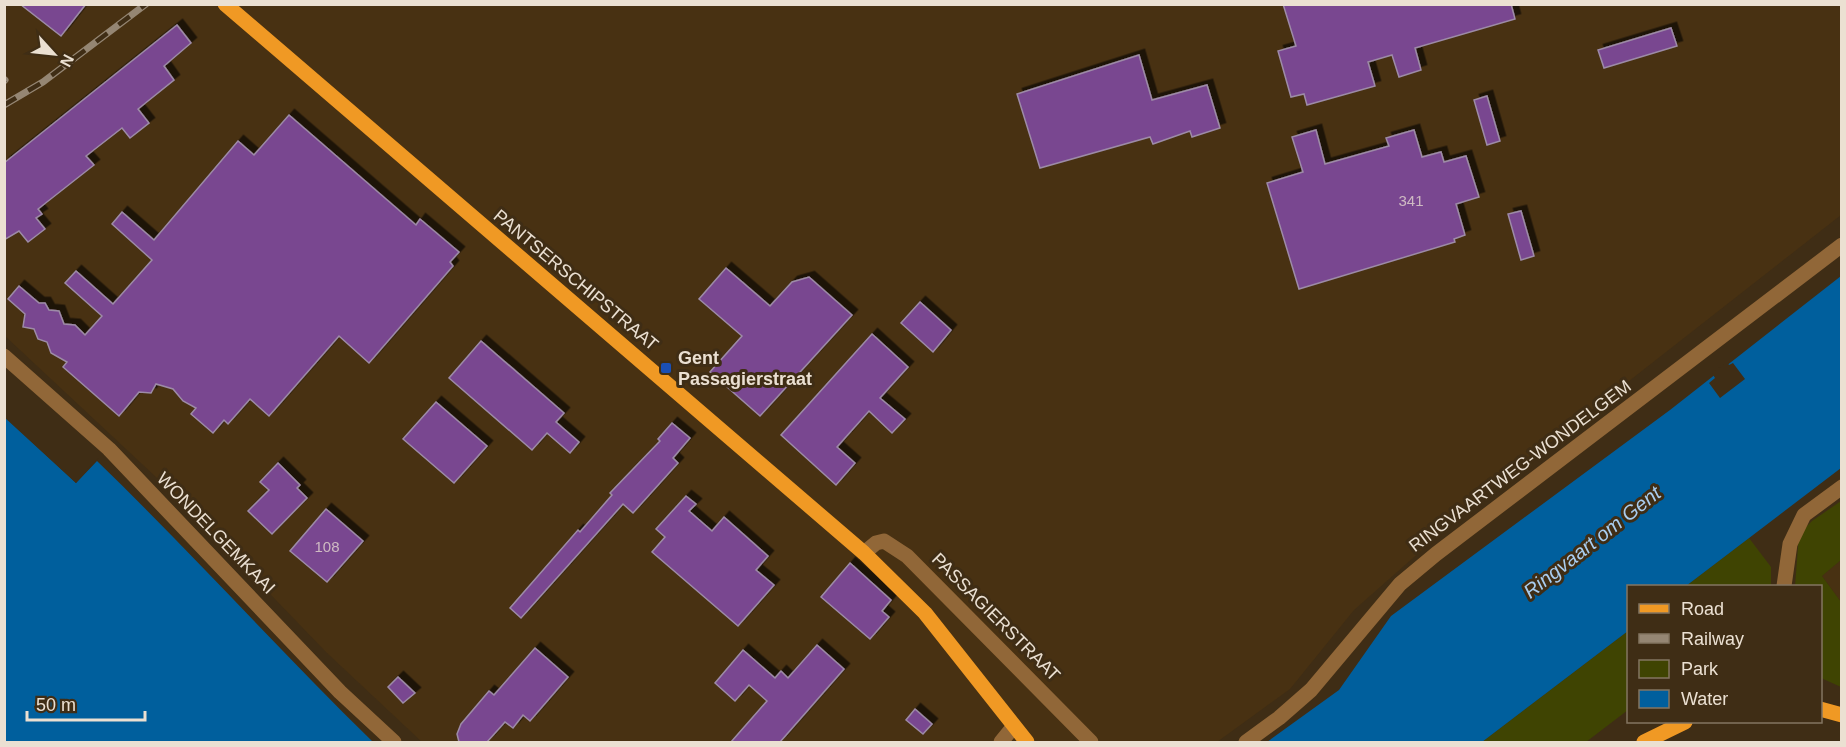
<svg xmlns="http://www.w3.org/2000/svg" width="1846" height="747" font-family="Arial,sans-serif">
	<defs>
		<filter id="shadow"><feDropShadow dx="5.5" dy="-5.5" stdDeviation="0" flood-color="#0009"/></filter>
	</defs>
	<rect width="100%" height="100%" fill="#3f2d15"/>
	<g fill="#483112">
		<path d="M5 5H1841V215L1491 489 1354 610 1290 689 1217 742H422L326 652 172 492 5 336Z"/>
		<path d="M1841 560V602L1822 576Z"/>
	</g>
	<g fill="#3f4402">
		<path d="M1841 501V560L1822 576 1841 602V687L1821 678 1820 586H1795L1799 534 1812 521Z"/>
		<path d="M1749 538 1771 567V586H1686Z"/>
		<path d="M1628 631V710L1586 742H1482Z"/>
	</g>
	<g fill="#005f9d">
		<path d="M1841 276V468L1686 586H1628V631L1482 742H1267L1339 690 1391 616 1670 410Z"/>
		<path d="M4 417 76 483 97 461C191 552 279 650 373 742H5Z"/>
	</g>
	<g fill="#3f2d15">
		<path d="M1727 362 1729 365 1733 363 1745 379 1720 398 1709 383 1715 378 1712 373Z"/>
		<path d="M4 414 76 479 99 458 76 483 5 417Z"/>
	</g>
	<g fill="#794790" stroke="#9d8ba7" stroke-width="1.5" filter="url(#shadow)">
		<path d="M20 4H86L61 36Z"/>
		<path d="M1283 4H1511L1515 19 1415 48 1421 70 1399 77 1392 55 1368 62 1375 86 1307 105 1304 94 1291 97 1278 51 1296 46Z"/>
		<path d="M177 25 191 43 164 66 174 80 138 109 149 123 130 138 122 128 86 156 94 165 38 209 42 214 36 218 45 229 28 242 19 231 4 240V163Z"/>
		<path d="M1671 28 1677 46 1604 68 1598 50Z"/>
		<path d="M1139 55 1152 100 1207 85 1220 128 1192 137 1190 131 1153 144 1150 137 1040 168 1017 94Z"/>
		<path d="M1487 96 1500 141 1487 145 1474 100Z"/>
		<path d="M289 115 416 225 420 219 459 252 450 262 453 266 369 363 339 336 269 416 250 399 228 424 224 420 213 433 191 414 196 408 183 401 173 389 156 384 151 393 139 392 119 416 63 367 67 362 51 353 47 342 38 339 34 329 23 327 25 314 8 299 19 286 39 303H45L49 310 59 311 64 324 75 325 85 335 102 316 65 283 76 271 113 304 152 260 112 224 122 212 154 240 238 141 254 155Z"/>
		<path d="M1316 130 1325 164 1389 146 1386 138 1414 130 1422 157 1441 152 1444 162 1466 156 1479 197 1456 204 1465 235 1454 239 1455 242 1299 289 1267 183 1303 172 1292 137Z"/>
		<path d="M1521 211 1534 256 1521 260 1508 214Z"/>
		<path d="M726 268 770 306 792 282 809 277 852 315 760 416 710 372 742 336 699 299Z"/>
		<path d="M920 302 951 330 933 352 901 323Z"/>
		<path d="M872 334 908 367 880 398 905 419 892 433 869 411 837 447 855 463 836 485 781 435Z"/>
		<path d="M481 341 564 413 556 422 579 442 570 453 547 433 532 450 449 378Z"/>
		<path d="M436 402 487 446 454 483 403 439Z"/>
		<path d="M672 423 690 438 673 458 678 463 633 513 623 504 521 618 510 608 578 530 580 532 612 495 610 493 660 441 658 439Z"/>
		<path d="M278 463 300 485 297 488 307 498 272 534 248 511 269 490 260 482Z"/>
		<path d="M686 496 696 504 689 511 712 531 724 517 768 556 756 570 774 585 738 626 652 552 665 537 656 529Z"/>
		<path d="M326 509 363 541 327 582 290 551Z"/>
		<path d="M850 563 891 600 882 611 889 617 870 639 821 597Z"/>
		<path d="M817 645 844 669 780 742H731L767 701 749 685 735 701 715 683 743 650 775 678 781 671 788 678Z"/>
		<path d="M535 648 568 677 530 721 523 715 513 728 505 722 487 742H459L457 734 461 724 489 691 494 695Z"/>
		<path d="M398 677 415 693 403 703 388 687Z"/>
		<path d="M915 709 932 724 923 734 906 720Z"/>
	</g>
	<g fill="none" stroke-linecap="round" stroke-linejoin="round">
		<g stroke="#916738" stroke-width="15">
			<path d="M4 356 109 449 340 692 394 742"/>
			<path d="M864 553 876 543 884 541 907 556 1091 742"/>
			<path d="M1784 586 1790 544 1804 515 1842 487"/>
			<path d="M1001 742 1014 726"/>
			<path d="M1246 742 1279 718 1311 690 1400 584 1436 554 1842 245"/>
		</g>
		<g stroke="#f09924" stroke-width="15">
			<path d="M225 4 864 553 925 613 1027 742"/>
			<path d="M1820 709 1842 715"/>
			<path d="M1644 742 1685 722"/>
		</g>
		<g stroke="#958673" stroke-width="7">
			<g id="rail">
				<path d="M4 81 5 80"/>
				<path d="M4 105 43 82 146 4"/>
			</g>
		</g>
		<use href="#rail" stroke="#3f2d15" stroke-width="4.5" stroke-dasharray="14" stroke-linecap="butt"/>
	</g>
	<rect fill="#1a4fb4" stroke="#3f2d15" stroke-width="2" x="660" y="362" width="12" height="12" rx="3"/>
	<g text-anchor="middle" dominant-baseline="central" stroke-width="6" stroke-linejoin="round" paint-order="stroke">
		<g font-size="15" fill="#cebac2">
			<text x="1411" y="200">341</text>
			<text x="327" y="546">108</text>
		</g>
		<g font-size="18" fill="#ebe0d2" stroke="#3f2d15">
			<text transform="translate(576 280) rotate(40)">PANTSERSCHIPSTRAAT</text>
			<text transform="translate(1520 466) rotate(-37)">RINGVAARTWEG-WONDELGEM</text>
			<text transform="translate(216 533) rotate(46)">WONDELGEMKAAI</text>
			<text transform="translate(996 617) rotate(45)">PASSAGIERSTRAAT</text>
		</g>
		<g font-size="18" font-weight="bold" fill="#ebe0d2" stroke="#3f2d15" text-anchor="start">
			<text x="678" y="358">Gent<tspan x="678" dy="21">Passagierstraat</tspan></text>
		</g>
		<g font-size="20" font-style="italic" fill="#a9cdef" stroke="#3f2d15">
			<text transform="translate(1592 542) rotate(-38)">Ringvaart om Gent</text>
		</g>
	</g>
	<rect width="1846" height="747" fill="none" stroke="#ebe0d2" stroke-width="12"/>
	<rect x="1627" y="585" width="195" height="138" fill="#3f2d15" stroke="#847561" stroke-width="1.5"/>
	<rect x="1639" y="604" width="30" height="9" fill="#f09924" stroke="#847561" stroke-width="1.5"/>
	<text x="1681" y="615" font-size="18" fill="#ebe0d2">Road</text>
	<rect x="1639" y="634" width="30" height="9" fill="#958673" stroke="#847561" stroke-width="1.5"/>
	<text x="1681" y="645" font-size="18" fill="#ebe0d2">Railway</text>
	<rect x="1639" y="660" width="30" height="18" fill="#3f4402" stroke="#847561" stroke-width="1.5"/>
	<text x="1681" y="675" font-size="18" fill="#ebe0d2">Park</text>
	<rect x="1639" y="690" width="30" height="18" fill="#005f9d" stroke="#847561" stroke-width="1.5"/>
	<text x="1681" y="705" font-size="18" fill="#ebe0d2">Water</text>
	<g transform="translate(54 54) rotate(117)" stroke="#3f2d15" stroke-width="4.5" paint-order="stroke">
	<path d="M0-4.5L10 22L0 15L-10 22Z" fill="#ebe0d2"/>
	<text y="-9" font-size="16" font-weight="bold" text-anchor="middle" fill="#ebe0d2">N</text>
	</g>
	<path d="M27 711v9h118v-9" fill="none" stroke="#ebe0d2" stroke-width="3"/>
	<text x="36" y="711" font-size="18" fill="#ebe0d2" stroke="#3f2d15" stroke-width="4.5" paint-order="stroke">50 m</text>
</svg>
